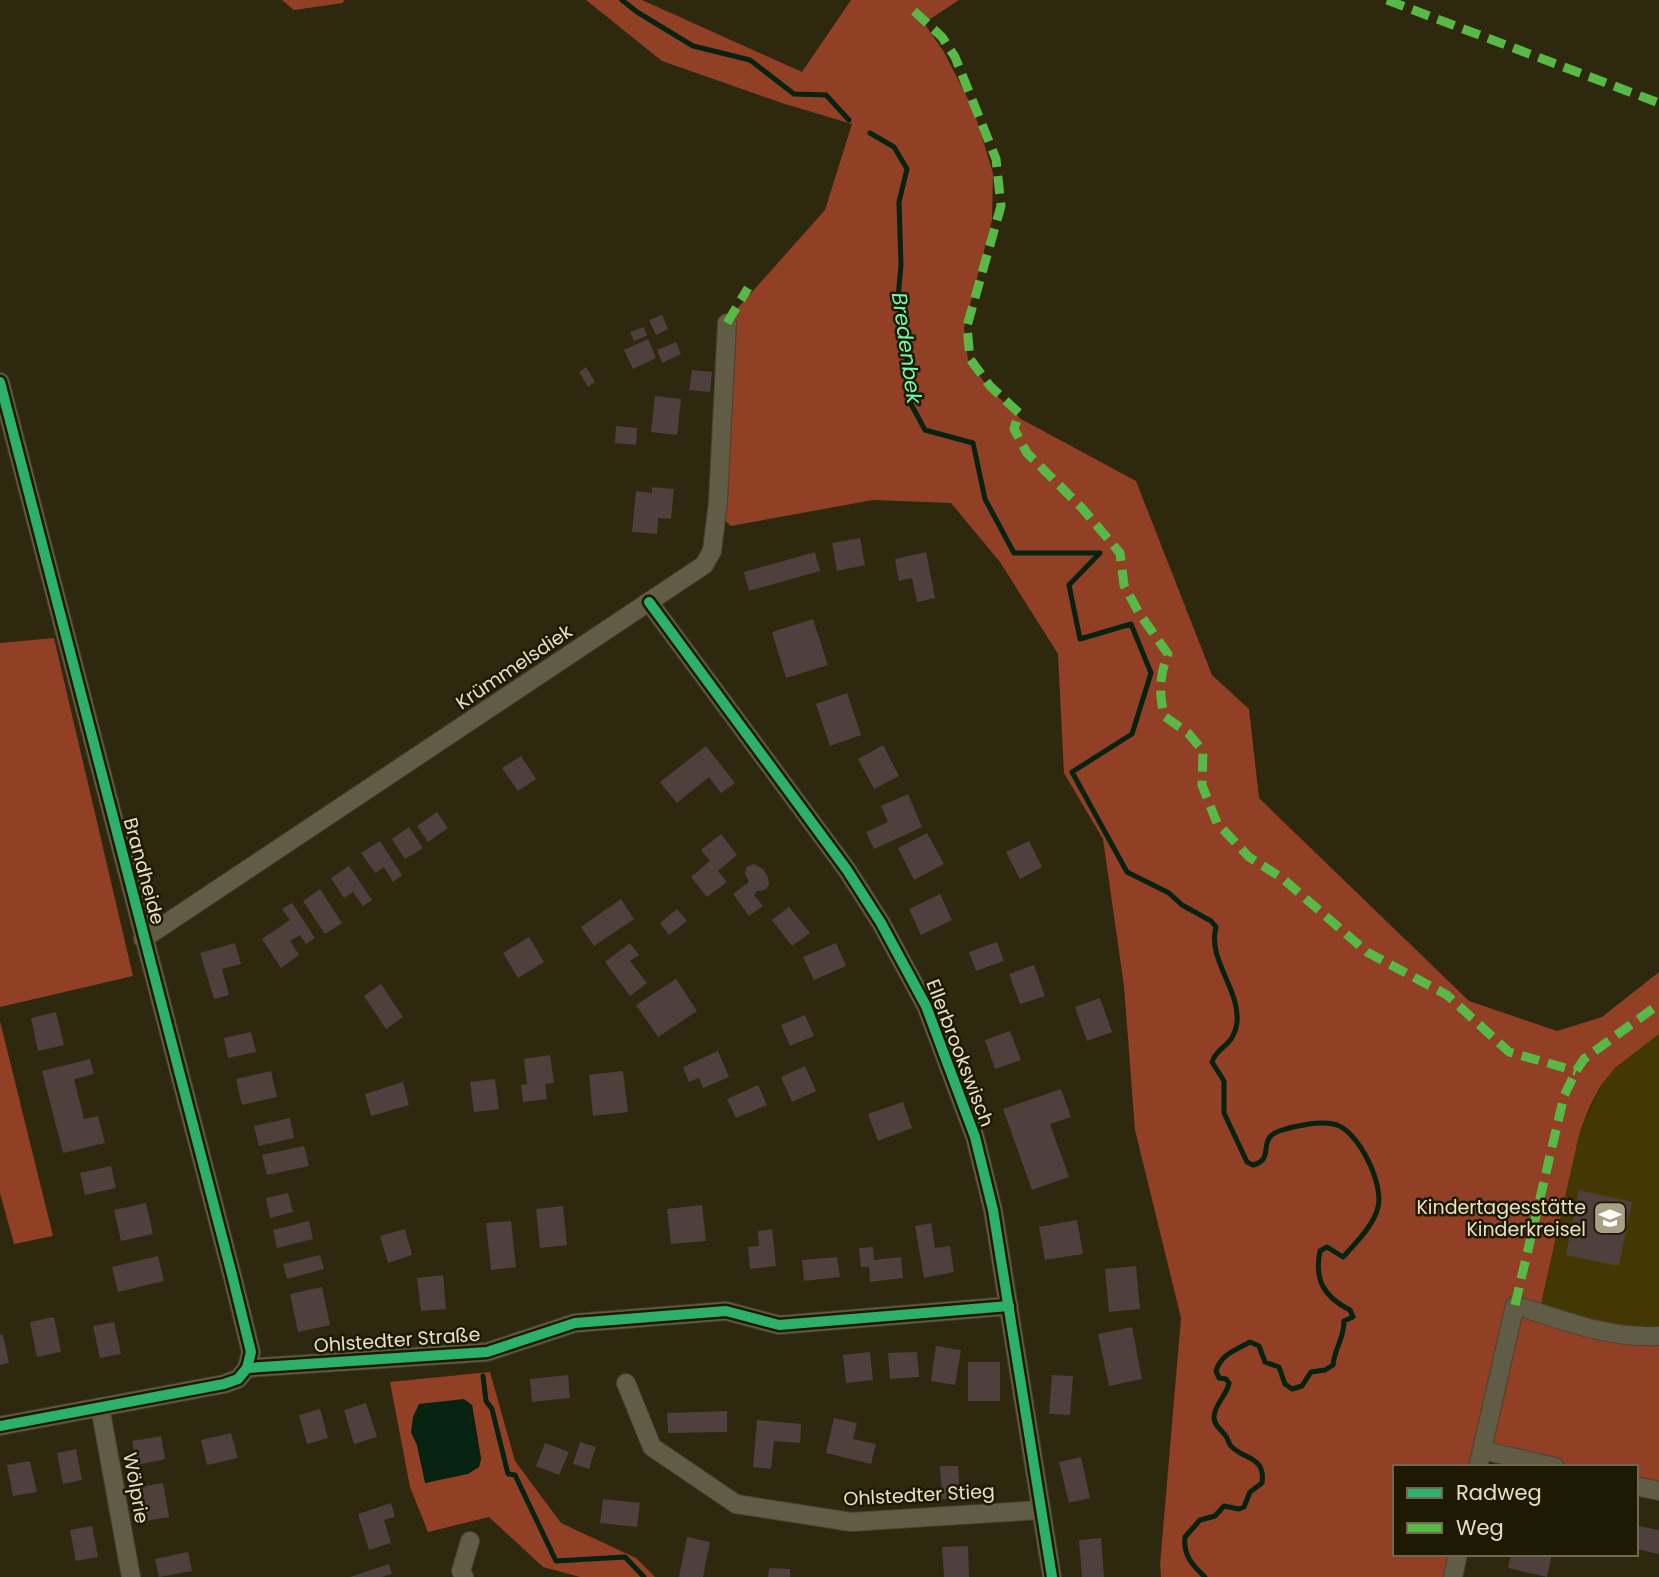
<svg xmlns="http://www.w3.org/2000/svg" width="1659" height="1577" font-family="Poppins,sans-serif">
	<rect width="100%" height="100%" fill="#2e280e"/>
	<path fill="#433803" d="M1659 1034V1329L1649 1330 1576 1318 1541 1305 1580 1131 1601 1085 1615 1068Z"/>
	<g fill="#913f25" fill-rule="evenodd">
		<path d="M282 0H344L343 3 294 10Z"/>
		<path d="M586 0H642L802 72 851 0H959L924 23 944 52 974 111 993 173 992 220 964 328 968 360 987 386 1021 419 1136 481 1212 675 1249 709 1259 798 1469 1001 1557 1031 1602 1017 1659 972V1034L1615 1068 1601 1085 1590 1106 1580 1131 1541 1304 1576 1318 1649 1329H1659V1489L1636 1484V1467H1558L1483 1450 1478 1467H1395V1554H1458L1453 1577H1161L1160 1565 1181 1318 1135 1130 1124 986 1103 839 1064 773 1058 654 1000 562 951 503 873 500 731 526 722 518 735 311 825 210 852 124 785 104 662 61Z"/>
		<path d="M54 638 133 976 0 1007V643Z"/>
		<path d="M0 1021 53 1236 14 1244 0 1193Z"/>
		<path d="M490 1372 515 1461 561 1523 636 1558 655 1577H580L543 1567 489 1517 428 1532 410 1487 390 1382ZM472 1405 481 1459 479 1467 426 1483 417 1445 411 1432Z"/>
	</g>
	<path fill="#062311" d="M464 1399 472 1405 481 1459 479 1467 468 1474 425 1483 417 1445 411 1432 413 1417 419 1404Z"/>
	<g fill="none" stroke-linecap="round" stroke-linejoin="round">
		<g stroke="#062311" stroke-width="5">
			<path d="M622 0 637 12 693 46 750 60 794 94 826 95 849 120"/>
			<path d="M870 133 894 147 907 169 899 202 901 265 898 298 903 320 911 404 925 430 973 443 985 499 1014 553H1100L1069 585 1080 639 1131 624 1151 673 1132 734 1072 772 1127 872 1169 893 1182 905 1211 921 1216 927C1207 959 1240 989 1237 1022 1234 1047 1217 1046 1212 1062L1224 1081V1113L1247 1162 1253 1165C1276 1159 1256 1140 1279 1131 1294 1126 1321 1120 1337 1125 1359 1133 1384 1184 1378 1207 1374 1225 1357 1241 1345 1255L1343 1257 1327 1247 1320 1251C1314 1280 1324 1297 1350 1310L1353 1317 1344 1321C1344 1339 1335 1347 1333 1365L1325 1370 1311 1372 1302 1386 1292 1389 1285 1384 1279 1367 1265 1362 1259 1346 1250 1342C1236 1350 1221 1354 1216 1371L1219 1378 1226 1379 1229 1383C1227 1395 1214 1405 1214 1417 1214 1426 1221 1429 1225 1435 1228 1438 1228 1442 1230 1445 1242 1460 1266 1455 1262 1483L1250 1492 1244 1507 1239 1509 1224 1506 1215 1516 1200 1520 1185 1537C1183 1555 1192 1565 1205 1577"/>
			<path d="M483 1376 486 1401 492 1409 508 1474 515 1475 556 1561 625 1557 644 1577"/>
		</g>
	</g>
	<g fill="#4f3f3d">
		<path d="M662 315 668 329 656 335 649 320Z"/>
		<path d="M644 327 647 336 634 341 630 332Z"/>
		<path d="M648 339 656 358 633 369 624 350Z"/>
		<path d="M676 342 681 354 662 363 657 350Z"/>
		<path d="M586 367 595 382 588 387 579 372Z"/>
		<path d="M692 370 712 372 710 392 689 390Z"/>
		<path d="M655 396 681 399 677 435 651 432Z"/>
		<path d="M616 426 637 428 636 445 615 443Z"/>
		<path d="M652 487 674 489 671 519 658 518 657 534 632 532 636 491 652 493Z"/>
		<path d="M860 538 865 565 837 571 832 543Z"/>
		<path d="M815 552 820 571 749 591 744 572Z"/>
		<path d="M926 552 935 598 917 602 912 578 899 581 895 559Z"/>
		<path d="M813 619 828 665 786 678 772 632Z"/>
		<path d="M847 693 861 735 830 746 816 704Z"/>
		<path d="M883 745 899 776 874 789 858 759Z"/>
		<path d="M706 746 735 783 721 793 709 777 677 803 660 782Z"/>
		<path d="M521 756 536 779 518 791 502 768Z"/>
		<path d="M908 794 922 827 874 849 866 832 888 822 881 806Z"/>
		<path d="M437 812 448 828 428 842 417 826Z"/>
		<path d="M409 827 423 848 405 859 392 839Z"/>
		<path d="M927 833 944 864 914 880 898 848Z"/>
		<path d="M721 834 737 855 718 871 727 882 707 897 691 877 710 861 701 850Z"/>
		<path d="M380 841 402 875 393 882 384 867 375 873 361 853Z"/>
		<path d="M1029 841 1042 867 1020 879 1006 852Z"/>
		<path d="M754 864 763 869 768 877 769 885 765 890 757 891 754 895 763 906 749 916 733 894 749 882 745 874 746 867Z"/>
		<path d="M349 866 372 900 363 906 353 892 344 898 331 878Z"/>
		<path d="M320 889 342 923 325 934 303 901Z"/>
		<path d="M940 894 952 920 921 935 909 909Z"/>
		<path d="M621 899 634 919 594 946 581 927Z"/>
		<path d="M292 903 315 938 306 944 300 935 290 941 299 955 281 968 262 939 290 920 282 909Z"/>
		<path d="M789 907 810 933 792 946 772 920Z"/>
		<path d="M677 909 687 921 669 935 660 923Z"/>
		<path d="M529 937 544 962 518 978 503 953Z"/>
		<path d="M997 942 1004 961 976 971 969 952Z"/>
		<path d="M235 943 241 964 222 969 229 995 214 999 200 953Z"/>
		<path d="M630 943 639 955 630 961 647 983 630 996 605 962Z"/>
		<path d="M836 943 846 966 814 980 803 957Z"/>
		<path d="M1034 965 1045 996 1020 1004 1009 974Z"/>
		<path d="M676 979 697 1011 658 1037 636 1005Z"/>
		<path d="M381 984 403 1017 386 1029 364 996Z"/>
		<path d="M1100 998 1112 1032 1087 1041 1075 1007Z"/>
		<path d="M56 1012 64 1045 38 1051 31 1018Z"/>
		<path d="M805 1015 814 1036 790 1046 781 1025Z"/>
		<path d="M1010 1031 1021 1060 995 1069 985 1040Z"/>
		<path d="M251 1032 256 1052 228 1058 224 1038Z"/>
		<path d="M718 1051 729 1077 703 1088 699 1078 689 1082 683 1067Z"/>
		<path d="M550 1055 554 1083 545 1084 547 1099 523 1102 521 1085 527 1084 524 1059Z"/>
		<path d="M90 1059 94 1074 74 1079 84 1119 98 1116 105 1143 63 1153 42 1071Z"/>
		<path d="M805 1066 816 1091 792 1102 781 1077Z"/>
		<path d="M271 1071 277 1097 242 1105 236 1079Z"/>
		<path d="M623 1071 628 1112 593 1116 589 1075Z"/>
		<path d="M495 1079 499 1109 474 1112 470 1082Z"/>
		<path d="M403 1082 409 1105 371 1116 365 1094Z"/>
		<path d="M758 1085 767 1105 736 1118 727 1099Z"/>
		<path d="M1061 1089 1071 1117 1050 1124 1069 1177 1032 1190 1003 1109Z"/>
		<path d="M903 1102 912 1128 878 1141 868 1114Z"/>
		<path d="M290 1118 294 1138 259 1146 254 1126Z"/>
		<path d="M304 1146 309 1166 267 1175 262 1155Z"/>
		<path d="M111 1166 116 1188 85 1195 80 1173Z"/>
		<path d="M1579 1190 1632 1202 1619 1266 1566 1255Z"/>
		<path d="M288 1193 293 1212 270 1218 266 1198Z"/>
		<path d="M146 1203 153 1234 121 1241 114 1210Z"/>
		<path d="M702 1205 706 1241 671 1244 667 1209Z"/>
		<path d="M563 1206 567 1245 540 1248 536 1209Z"/>
		<path d="M1077 1220 1083 1254 1045 1260 1039 1227Z"/>
		<path d="M309 1221 313 1239 277 1248 273 1230Z"/>
		<path d="M511 1221 516 1267 491 1270 486 1223Z"/>
		<path d="M931 1223 935 1248 950 1246 954 1272 924 1278 915 1226Z"/>
		<path d="M405 1229 412 1255 388 1263 380 1236Z"/>
		<path d="M772 1229 776 1266 750 1269 748 1247 759 1246 758 1231Z"/>
		<path d="M873 1247 874 1260 901 1257 903 1278 870 1282 869 1267H861L859 1248Z"/>
		<path d="M320 1255 324 1269 287 1279 283 1264Z"/>
		<path d="M158 1256 164 1281 118 1292 112 1267Z"/>
		<path d="M837 1257 840 1277 804 1281 802 1260Z"/>
		<path d="M1136 1266 1140 1309 1109 1312 1105 1269Z"/>
		<path d="M443 1275 446 1309 421 1311 417 1278Z"/>
		<path d="M322 1287 330 1325 298 1332 290 1294Z"/>
		<path d="M54 1317 61 1352 37 1357 30 1322Z"/>
		<path d="M114 1322 121 1354 100 1358 93 1326Z"/>
		<path d="M1132 1327 1142 1379 1109 1386 1098 1334Z"/>
		<path d="M0 1335H3L9 1363 0 1365Z"/>
		<path d="M936 1346 961 1350 955 1385 931 1381Z"/>
		<path d="M870 1352 873 1380 846 1383 843 1355Z"/>
		<path d="M917 1352 919 1377 890 1379 888 1353Z"/>
		<rect x="968" y="1362" width="32" height="39"/>
		<path d="M568 1375 570 1398 532 1402 530 1379Z"/>
		<path d="M1052 1375 1073 1376 1070 1415 1049 1414Z"/>
		<path d="M366 1403 377 1437 354 1444 344 1410Z"/>
		<path d="M320 1409 328 1438 307 1444 299 1415Z"/>
		<path d="M727 1411V1432L668 1433 667 1413Z"/>
		<path d="M834 1418 857 1423 853 1439 876 1444 871 1464 826 1453Z"/>
		<path d="M757 1420 801 1424 800 1443 774 1441 771 1469 753 1467Z"/>
		<path d="M231 1433 238 1458 207 1465 201 1440Z"/>
		<path d="M161 1436 165 1459 137 1465 132 1441Z"/>
		<path d="M580 1442 596 1447 589 1469 573 1464Z"/>
		<path d="M545 1443 569 1452 559 1475 536 1466Z"/>
		<path d="M76 1449 82 1480 63 1484 57 1453Z"/>
		<path d="M1081 1457 1090 1498 1069 1503 1059 1462Z"/>
		<path d="M30 1461 37 1492 13 1496 7 1465Z"/>
		<path d="M940 1466H958L960 1499H942Z"/>
		<path d="M163 1483 169 1517 146 1521 139 1487Z"/>
		<path d="M603 1499 640 1503 637 1527 600 1523Z"/>
		<path d="M391 1503 395 1517 384 1520 391 1543 369 1550 358 1514Z"/>
		<path d="M92 1526 98 1557 76 1561 70 1530Z"/>
		<path d="M1639 1526 1659 1530V1554L1636 1549Z"/>
		<path d="M687 1537 710 1542 703 1577H679Z"/>
		<path d="M1101 1538 1104 1577H1082L1079 1540Z"/>
		<path d="M968 1546 969 1577H944L942 1547Z"/>
		<path d="M188 1552 192 1571 159 1577 155 1559Z"/>
		<path d="M1511 1554H1552L1547 1577 1508 1568Z"/>
		<path d="M389 1564 392 1574 382 1577H350Z"/>
		<path d="M769 1568 790 1569V1577H768Z"/>
	</g>
	<g fill="none" stroke-linecap="round" stroke-linejoin="round">
		<g stroke="#484331" stroke-width="20">
			<g id="street">
				<path d="M0 382 232 1275 251 1352 247 1368"/>
				<path d="M649 602 847 870 881 923 926 1006 975 1137 993 1210 1052 1577"/>
				<path d="M143 939 704 565 712 551 718 502 727 323"/>
				<path d="M626 1383 652 1447 736 1504 851 1522 1040 1510"/>
				<path d="M100 1407 131 1577"/>
				<path d="M0 1426 224 1384 238 1379 247 1368 487 1352 575 1323 726 1311 779 1325 1009 1306"/>
				<path d="M1482 1450 1555 1467"/>
				<path d="M1478 1467 1515 1305C1562 1320 1609 1339 1659 1336"/>
				<path d="M1636 1486 1659 1491"/>
				<path d="M464 1577 461 1571 470 1541"/>
				<path d="M1453 1577 1458 1554"/>
			</g>
		</g>
		<use href="#street" stroke="#615c46" stroke-width="18"/>
		<g stroke="#58b947" stroke-width="9" stroke-dasharray="18 9" stroke-linecap="butt">
			<path d="M1387 0 1659 103"/>
			<path d="M914 11 942 37 955 57 996 159 1001 206 967 326 970 359 990 386 1019 413 1014 429 1027 453 1082 508 1120 553 1124 585 1139 613 1168 654C1159 677 1159 692 1164 716L1188 733 1203 751 1202 785 1217 823 1249 857 1282 878 1367 952 1447 995 1509 1052 1576 1071"/>
			<path d="M727 323 748 288"/>
			<path d="M1515 1305 1564 1096 1576 1071 1584 1059 1659 1004"/>
		</g>
		<g stroke="#1e1902" stroke-width="15">
			<g id="cycleway">
				<path d="M0 382 232 1275 251 1352 247 1368"/>
				<path d="M649 602 847 870 881 923 926 1006 975 1137 993 1210 1052 1577"/>
				<path d="M0 1426 224 1384 238 1379 247 1368 487 1352 575 1323 726 1311 779 1325 1009 1306"/>
			</g>
		</g>
		<use href="#cycleway" stroke="#2db169" stroke-width="10"/>
	</g>
	<defs>
		<g id="school-square" transform="scale(1.75)"><rect x="-9" y="-9" width="18" height="18" rx="4" fill="#a7a084" stroke="#1e1902"/><path d="M0-5L7-2L0 1L-7-2ZM-4 1L0 2.5L4 1V4Q0 6-4 4Z" fill="#fff"/></g>
	</defs>
	<g fill-rule="evenodd">
		<use href="#school-square" x="1610" y="1218"/>
	</g>
	<g text-anchor="middle" dominant-baseline="central" stroke-width="5" stroke-linejoin="round" paint-order="stroke">
		<g font-size="19" fill="#e8e1c4" stroke="#1e1902">
			<text transform="translate(514 667) rotate(-34)">Krümmelsdiek</text>
			<text transform="translate(144 871) rotate(75)">Brandheide</text>
			<text transform="translate(960 1053) rotate(69)">Ellerbrookswisch</text>
			<text transform="translate(397 1340) rotate(-4)">Ohlstedter Straße</text>
			<text transform="translate(136 1488) rotate(80)">Wölprie</text>
			<text transform="translate(919 1495) rotate(-3)">Ohlstedter Stieg</text>
		</g>
		<g font-size="19" fill="#e8e1c4" stroke="#1e1902" text-anchor="end">
			<text x="1586" y="1207">Kindertagesstätte<tspan x="1586" dy="22">Kinderkreisel</tspan></text>
		</g>
		<g font-size="21" font-style="italic" fill="#71f9ac" stroke="#1e1902">
			<text transform="translate(907 348) rotate(82)">Bredenbek</text>
		</g>
	</g>
	<rect x="1393" y="1465" width="245" height="91" fill="#1e1902" stroke="#6f6950" stroke-width="2"/>
	<rect x="1407" y="1488" width="35" height="10" fill="#2db169" stroke="#6f6950" stroke-width="2"/>
	<text x="1456" y="1500" font-size="21" fill="#e8e1c4">Radweg</text>
	<rect x="1407" y="1523" width="35" height="10" fill="#58b947" stroke="#6f6950" stroke-width="2"/>
	<text x="1456" y="1535" font-size="21" fill="#e8e1c4">Weg</text>
</svg>
